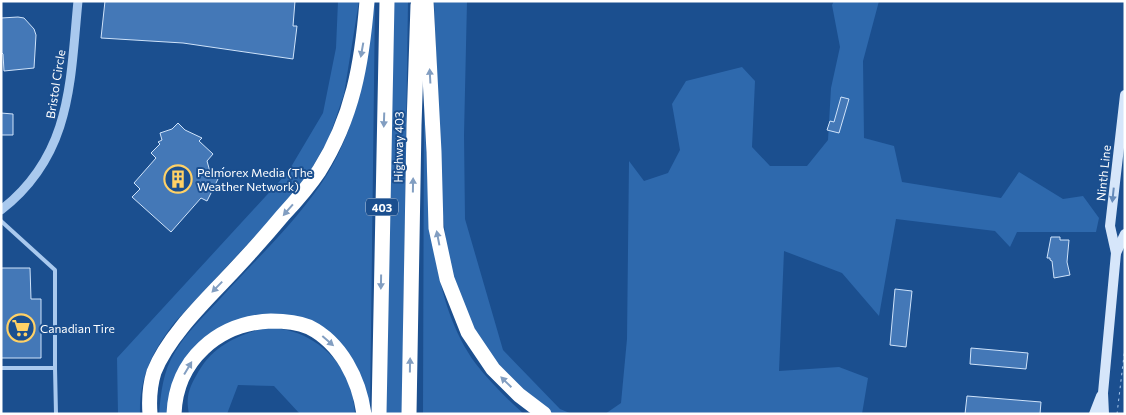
<svg xmlns="http://www.w3.org/2000/svg" width="1126" height="415" font-family="Commissioner,sans-serif">
	<rect width="100%" height="100%" fill="#1b4f8f"/>
	<g fill="#2e69ad">
		<path d="M338 1H359L344 94 329 138 309 173 285 204 175 322C153 350 139 377 140 414H118L117 358 288 172 323 113 336 48Z"/>
		<path d="M394 1H408L402 414H386Z"/>
		<path d="M434 1H467L464 135 465 219 503 350 560 409 572 414H544L483 354 450 274 442 208Z"/>
		<path d="M834 1H879L863 61 864 138 894 146 902 182 1001 198 1019 172 1063 199 1083 196 1099 218 1096 232H1017L1010 247 995 231 896 219 879 316 842 273 784 251 779 371 839 367 868 378 862 414H605L621 403 627 339 629 161 644 181 668 173 680 150 672 104 686 81 742 67 755 81 752 147 770 166H807L828 140 831 88 840 47 832 5Z"/>
		<path d="M373 2H375L370 414 361 382 309 323 219 330 167 414H159C161 392 163 371 175 352 186 333 204 316 219 300 256 259 299 220 328 173 359 121 369 61 373 2Z"/>
		<path d="M424 105C429 187 425 295 476 364 490 382 507 399 524 414H423Z"/>
		<path d="M261 329C268 329 275 328 281 329 311 333 341 357 350 387 353 395 354 405 355 414H300L274 386 238 385 227 414H189C186 399 188 390 196 376 210 349 232 337 261 329Z"/>
	</g>
	<g fill="#4478b7" stroke="#cfe3fa">
		<path d="M105 1H295L293 26H297L293 59 183 43 101 38Z"/>
		<path d="M18 17 24 18 34 29 36 35 34 68 4 71 3 54 1 52V18Z"/>
		<path d="M841 97 849 99 839 133 827 130 830 121 834 122Z"/>
		<path d="M1 113 13 114V135H1Z"/>
		<path d="M178 123 185 130 202 138 199 141 213 154 207 161 212 179 224 167 207 201 201 198 171 232 132 197 140 189 134 183 156 158 151 153 160 144 158 142 162 140 160 133 172 129Z"/>
		<path d="M1051 237H1060V240H1069L1067 262 1070 275 1054 278 1052 261 1050 260V258H1047Z"/>
		<path d="M1 268H30L31 299H41V358H1Z"/>
		<path d="M895 289 912 291 906 347 890 345Z"/>
		<path d="M971 348 1028 353 1026 369 970 364Z"/>
		<path d="M967 396 1041 402 1040 414H965Z"/>
	</g>
	<g fill="none" stroke-linecap="round" stroke-linejoin="round">
		<path stroke="#a9c9ee" stroke-width="1" stroke-dasharray="2.5 4" stroke-linecap="butt" d="M1117 414 1125 347"/>
		<g stroke="#a9c9ee" stroke-width="4">
			<path d="M1 221 55 270V368"/>
			<path d="M1 368H55L56 414"/>
		</g>
		<path stroke="#a9c9ee" stroke-width="9" d="M1 210C72 155 70 82 78 1"/>
		<g stroke="#d6e6fa" stroke-width="10">
			<path d="M1116 253 1110 226 1125 95"/>
			<path d="M1094 414 1101 396"/>
			<path d="M1104 414 1103 393 1116 253 1125 234"/>
		</g>
		<g stroke="#fff" stroke-width="15">
			<path d="M426 1 434 152 436 228 447 279 468 332 493 369 519 395 544 414"/>
			<path d="M150 414C149 401 150 385 154 372 166 341 197 309 220 285 242 262 263 239 283 215 296 201 309 186 319 171 353 117 362 63 367 1"/>
			<path d="M174 414C176 360 218 323 271 321 284 321 297 322 309 327 341 343 359 379 364 414"/>
			<path d="M379 414 387 1"/>
			<path d="M409 414 414 125 418 5"/>
		</g>
	</g>
	<defs><path id="oneway-solid" d="M-6-.8H1V-3.2L6.5 0L1 3.2V.8H-6Z" transform="scale(1.25)"/></defs>
	<g fill="#829ec1">
		<use href="#oneway-solid" transform="translate(362 50) rotate(100)"/>
		<use href="#oneway-solid" transform="translate(430 76) rotate(-93)"/>
		<use href="#oneway-solid" transform="translate(384 120) rotate(92)"/>
		<use href="#oneway-solid" transform="translate(413 185) rotate(-89)"/>
		<use href="#oneway-solid" transform="translate(288 210) rotate(131)"/>
		<use href="#oneway-solid" transform="translate(438 238) rotate(-101)"/>
		<use href="#oneway-solid" transform="translate(381 282) rotate(91)"/>
		<use href="#oneway-solid" transform="translate(217 287) rotate(134)"/>
		<use href="#oneway-solid" transform="translate(328 341) rotate(41)"/>
		<use href="#oneway-solid" transform="translate(410 365) rotate(-89)"/>
		<use href="#oneway-solid" transform="translate(188 368) rotate(-59)"/>
		<use href="#oneway-solid" transform="translate(506 382) rotate(-136)"/>
	</g>
	<use fill="#668bba" href="#oneway-solid" transform="translate(1113 195) rotate(96)"/>
	<defs>
		<g id="building-ring" transform="scale(1.4375)"><circle r="9.5" fill="#1b4f8f" stroke="#ffd166" stroke-width="1.5"/><path d="M-4-6H4V6H1V3H-1V6H-4ZM-2.5-4.3h1.7v1.8h-1.7ZM.8-4.3h1.7v1.8H.8ZM-2.5-1h1.7V.8h-1.7ZM.8-1h1.7V.8H.8Z" fill="#ffd166"/></g>
		<g id="supermarket-ring" transform="scale(1.4375)"><circle r="9.5" fill="#1b4f8f" stroke="#ffd166" stroke-width="1.5"/><path d="M-6-5.5h2.5l.6 2H6L4.5 2H-2.5L-4.4-4H-6ZM-1.5 3.2a1.3 1.3 0 1 0 .1 0ZM3 3.2a1.3 1.3 0 1 0 .1 0Z" fill="#ffd166"/></g>
	</defs>
	<g fill-rule="evenodd">
		<use href="#building-ring" x="178" y="179"/>
		<use href="#supermarket-ring" x="21" y="328"/>
	</g>
	<g text-anchor="middle" dominant-baseline="central" stroke-width="4" stroke-linejoin="round" paint-order="stroke">
		<rect fill="#1b4f8f" stroke="#bbcadd" stroke-width="1" x="366" y="198.5" width="32" height="17" rx="4"/>
		<g font-size="11" font-weight="bold" fill="#fff">
			<text x="382" y="207">403</text>
		</g>
		<g font-size="12" fill="#fff" stroke="#1b4f8f">
			<text transform="translate(55 84) rotate(-81)">Bristol Circle</text>
			<text transform="translate(398 147) rotate(-89)">Highway 403</text>
			<text transform="translate(1103 173) rotate(-84)">Ninth Line</text>
		</g>
		<g font-size="12" fill="#fff" stroke="#1b4f8f" text-anchor="start">
			<text x="197" y="172">Pelmorex Media (The<tspan x="197" dy="14">Weather Network)</tspan></text>
			<text x="40" y="328">Canadian Tire</text>
		</g>
	</g>
	<rect width="1126" height="415" fill="none" stroke="#ffffff" stroke-width="5"/>
</svg>
